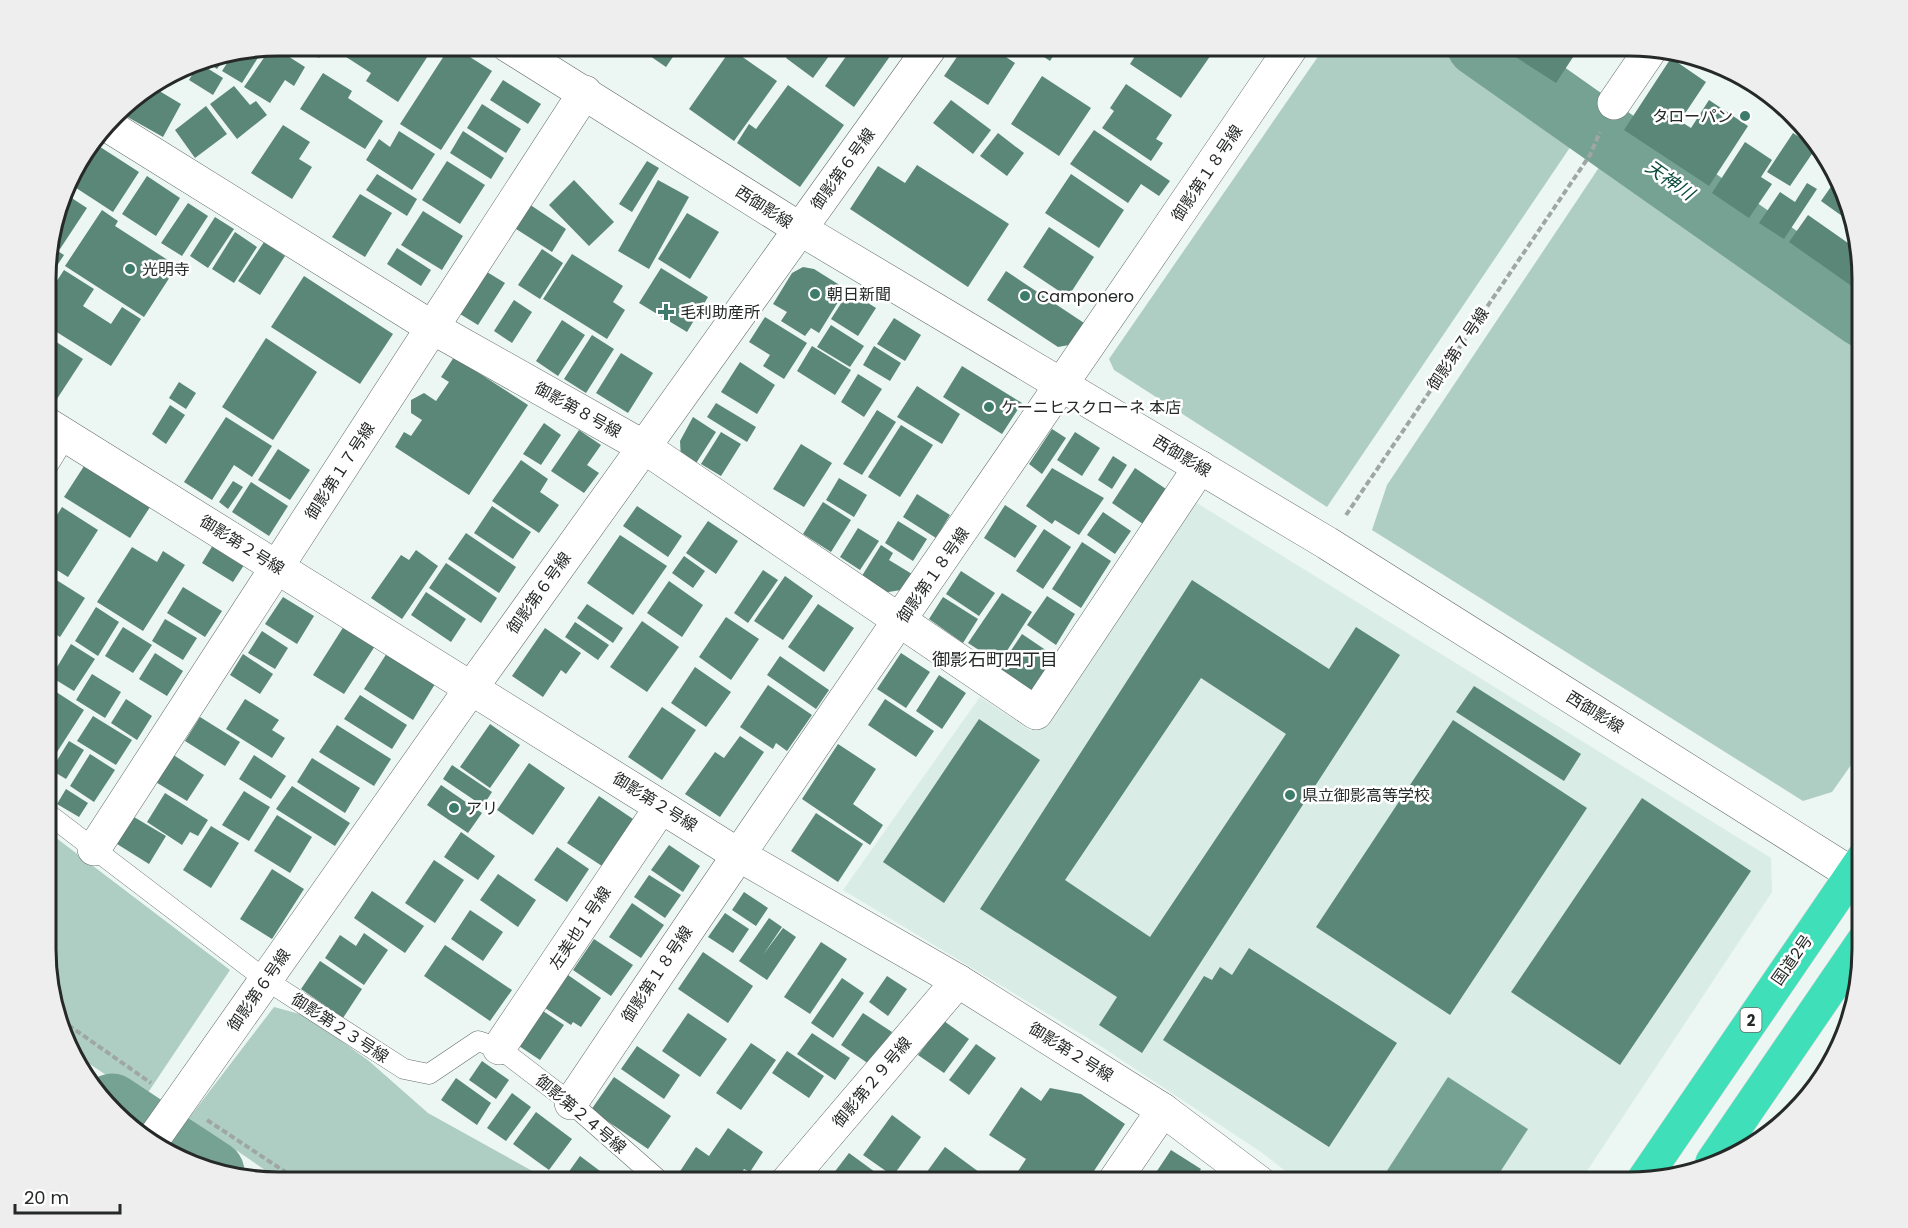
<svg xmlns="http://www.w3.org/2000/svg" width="1908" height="1228" font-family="Poppins,'Noto Sans JP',sans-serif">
	<rect width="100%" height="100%" fill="#ecf6f3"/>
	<path fill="#d9ece5" d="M1192 500 1771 858 1772 892 1579 1183H1301L1261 1152 1096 1043 843 890 980 697 1031 731Z"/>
	<g fill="#afcec3">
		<path d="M1326 45H1446L1575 140 1327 507 1114 370 1109 359Z"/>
		<path d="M1606 157 1863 334V748L1832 792 1803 801 1372 530 1387 485Z"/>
		<path d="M47 831 230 970 143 1100 72 1052 47 979Z"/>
		<path d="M274 1007 307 1016 369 1061 428 1113 554 1183H284L189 1118Z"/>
	</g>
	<path fill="#75a293" d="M1448 1077 1528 1129 1493 1183H1379Z"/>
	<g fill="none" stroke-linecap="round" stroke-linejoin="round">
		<g stroke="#75a293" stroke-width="63">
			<path d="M1478 45 1863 316"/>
			<path d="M112 1105 213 1172"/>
		</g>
	</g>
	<g fill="#5b8779" fill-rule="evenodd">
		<path d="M299 45H327L319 58Z"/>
		<path d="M349 45H435L398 102 366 81 371 73 343 55Z"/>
		<path d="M451 45 492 71 441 150 400 124Z"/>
		<path d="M634 45H681L666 67Z"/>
		<path d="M795 45H837L813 78 786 58Z"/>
		<path d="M854 45H898L854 107 825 86Z"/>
		<path d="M965 45H988L1015 63 988 105 944 76Z"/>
		<path d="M1026 45H1060L1050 61Z"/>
		<path d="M1142 45H1203L1213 52 1181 98 1130 64Z"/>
		<path d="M1517 45H1581L1556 83 1511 54Z"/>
		<path d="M272 46 305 67 294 86 285 80 270 103 244 87Z"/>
		<path d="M264 48 242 83 222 71 233 54Z"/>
		<path d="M731 49 777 81 734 141 689 109Z"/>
		<path d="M226 56 217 69 204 60Z"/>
		<path d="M1671 58 1706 82 1680 121 1691 128 1709 100 1748 126 1709 186 1624 130Z"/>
		<path d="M199 63 223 78 213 95 189 80Z"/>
		<path d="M323 73 352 91 348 98 383 121 365 149 300 109Z"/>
		<path d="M1042 76 1091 108 1059 156 1011 124Z"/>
		<path d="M503 80 541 104 528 124 490 100Z"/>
		<path d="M1126 84 1172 115 1156 139 1163 143 1151 161 1102 128 1114 111 1110 108Z"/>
		<path d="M788 85 844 125 800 187 737 143 749 124 756 129Z"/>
		<path d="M151 86 181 104 163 137 124 115 129 105 125 103Z"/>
		<path d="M234 86 250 105 256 101 267 115 237 139 210 104Z"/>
		<path d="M951 100 991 130 973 154 933 123Z"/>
		<path d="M482 104 521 129 506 153 467 128Z"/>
		<path d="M206 106 227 134 195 158 175 130Z"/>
		<path d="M283 125 310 142 299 159 312 167 292 199 251 173Z"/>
		<path d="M1094 130 1170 181 1159 196 1141 184 1128 203 1070 164Z"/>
		<path d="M399 131 435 154 412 190 366 160 379 139 390 147Z"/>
		<path d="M463 131 504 158 491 179 450 153Z"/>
		<path d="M998 133 1024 153 1007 176 980 156Z"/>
		<path d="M1793 133 1816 148 1790 186 1767 172Z"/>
		<path d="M1745 142 1772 160 1761 177 1772 184 1749 218 1712 193Z"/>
		<path d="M94 143 139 172 113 212 67 182 69 175Z"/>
		<path d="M447 161 485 185 460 224 422 200Z"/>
		<path d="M647 161 659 168 632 212 619 204Z"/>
		<path d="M917 165 1009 224 968 287 850 209 878 166 905 183Z"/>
		<path d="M377 174 417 199 407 216 366 190Z"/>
		<path d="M1071 174 1124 210 1099 248 1045 213Z"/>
		<path d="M147 176 180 198 156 236 122 214Z"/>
		<path d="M1837 178 1840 190 1849 221 1821 201Z"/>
		<path d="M574 180 614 222 589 246 549 205Z"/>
		<path d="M658 180 689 197 649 269 618 251Z"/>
		<path d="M1807 183 1817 189 1784 239 1759 223 1780 192 1795 202Z"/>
		<path d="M64 193 87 208 60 249 49 242Z"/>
		<path d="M360 194 392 213 365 257 332 237Z"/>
		<path d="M188 203 208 216 182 256 161 243Z"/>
		<path d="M529 204 566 229 552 252 513 227Z"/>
		<path d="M102 210 118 221 115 226 177 266 144 317 65 266Z"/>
		<path d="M423 211 463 236 442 270 401 245Z"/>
		<path d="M687 213 719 232 690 279 658 259Z"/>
		<path d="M1808 215 1858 250 1863 264V294L1789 242Z"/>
		<path d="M215 217 234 229 208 268 190 256Z"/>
		<path d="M1049 227 1094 257 1068 297 1023 267Z"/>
		<path d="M235 232 257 247 234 283 212 269Z"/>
		<path d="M264 242 285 256 260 295 238 281Z"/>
		<path d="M48 245 64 255 47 281V249Z"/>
		<path d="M397 248 431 270 421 286 387 264Z"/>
		<path d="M542 249 563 263 540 299 518 285Z"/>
		<path d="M572 254 623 286 613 302 625 310 607 339 543 299Z"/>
		<path d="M803 267 814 269 846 289 819 333 811 328 805 336 781 321 787 312 773 304 792 273Z"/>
		<path d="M661 268 708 297 687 332 639 303Z"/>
		<path d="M64 270 94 289 83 306 111 324 122 307 141 319 111 366 47 326V296Z"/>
		<path d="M1006 271 1084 323 1069 345 1058 347 987 300Z"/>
		<path d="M487 272 505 283 478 325 460 314Z"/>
		<path d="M304 276 393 334 360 384 271 327Z"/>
		<path d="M849 291 876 308 858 336 831 319Z"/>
		<path d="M514 300 532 312 512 343 494 331Z"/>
		<path d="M765 317 807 343 784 379 763 366 770 355 749 342Z"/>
		<path d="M894 318 921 335 905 361 877 344Z"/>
		<path d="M562 320 585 335 558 376 536 361Z"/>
		<path d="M831 325 864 346 850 367 817 347Z"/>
		<path d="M592 335 614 349 586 393 564 379Z"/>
		<path d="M47 336 83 359 53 405 47 401Z"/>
		<path d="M266 338 317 372 273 440 222 407Z"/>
		<path d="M812 346 851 370 835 395 797 371Z"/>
		<path d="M874 346 901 363 890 381 863 365Z"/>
		<path d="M621 353 653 373 628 413 596 393Z"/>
		<path d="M454 357 528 405 469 495 395 447 404 432 411 436 422 420 411 413V400L424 393 436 401 449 382 441 377Z"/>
		<path d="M740 362 775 385 757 414 721 392Z"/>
		<path d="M962 366 1022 403 1002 434 943 397Z"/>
		<path d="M858 374 882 389 864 417 841 402Z"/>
		<path d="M179 382 196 393 186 409 169 398Z"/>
		<path d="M917 386 960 414 942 444 897 417Z"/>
		<path d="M716 403 756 427 747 442 707 417Z"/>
		<path d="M170 405 185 415 166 444 152 434Z"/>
		<path d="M877 410 896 422 862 475 843 464Z"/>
		<path d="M226 417 272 446 252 477 234 465 212 500 184 482Z"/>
		<path d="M693 417 716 432 693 468 681 459 680 441Z"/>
		<path d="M544 423 561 435 541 465 523 454Z"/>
		<path d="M901 425 933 445 900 497 868 477Z"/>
		<path d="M1052 429 1066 438 1042 474 1029 464Z"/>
		<path d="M579 430 601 445 587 465 599 473 584 493 551 471Z"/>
		<path d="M721 432 741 444 721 476 701 464Z"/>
		<path d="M1075 432 1100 448 1082 476 1057 460Z"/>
		<path d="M801 444 832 463 804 507 773 489Z"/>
		<path d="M278 449 310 470 290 500 258 480Z"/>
		<path d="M1113 456 1127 465 1112 489 1098 480Z"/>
		<path d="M521 460 548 479 540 492 559 505 539 533 492 501Z"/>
		<path d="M86 463 152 504 130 538 64 497Z"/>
		<path d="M1052 468 1104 498 1079 535 1055 520 1052 524 1026 506Z"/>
		<path d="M1135 468 1166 489 1143 524 1112 503Z"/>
		<path d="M839 478 867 495 854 517 826 500Z"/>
		<path d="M233 481 243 487 228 509 219 502Z"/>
		<path d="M251 482 288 506 269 536 232 512Z"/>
		<path d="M917 494 950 515 936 538 903 517Z"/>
		<path d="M823 502 851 520 831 552 803 534Z"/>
		<path d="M1005 505 1037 526 1015 558 984 538Z"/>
		<path d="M492 506 531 532 513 559 474 533Z"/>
		<path d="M637 506 682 536 668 557 623 526Z"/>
		<path d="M62 507 98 530 68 577 47 564V531Z"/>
		<path d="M1103 512 1131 531 1115 554 1087 535Z"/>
		<path d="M708 521 738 541 716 574 686 553Z"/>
		<path d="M898 521 927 539 913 561 885 543Z"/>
		<path d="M858 528 879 541 860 570 840 557Z"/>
		<path d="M1044 529 1071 547 1043 589 1016 571Z"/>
		<path d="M466 533 516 567 499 593 448 559Z"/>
		<path d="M620 535 667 566 633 615 587 583Z"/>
		<path d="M1082 542 1111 561 1081 608 1052 589Z"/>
		<path d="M213 545 244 565 233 582 202 563Z"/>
		<path d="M881 545 893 553 889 560 912 574 901 590 882 593 860 579Z"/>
		<path d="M132 547 157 562 163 551 185 565 143 631 97 602Z"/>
		<path d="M416 550 438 566 402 619 371 598 401 555 409 560Z"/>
		<path d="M684 556 705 571 693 588 672 573Z"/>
		<path d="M446 563 497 598 481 623 429 588Z"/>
		<path d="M763 570 778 580 748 623 734 613Z"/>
		<path d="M961 571 995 593 979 616 946 594Z"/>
		<path d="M47 574 85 598 60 637 47 629Z"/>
		<path d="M785 576 813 596 783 640 754 621Z"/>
		<path d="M1192 580 1329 669 1356 627 1400 655 1142 1053 1099 1025 1117 997 980 909ZM1201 678 1286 734 1150 937 1065 880Z"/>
		<path d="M669 581 703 605 682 637 647 613Z"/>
		<path d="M183 587 222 611 205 637 167 613Z"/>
		<path d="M426 592 466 619 451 642 411 615Z"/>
		<path d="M1002 593 1032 612 999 663 968 643Z"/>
		<path d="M1047 596 1075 614 1056 645 1027 625Z"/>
		<path d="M283 597 314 616 297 644 265 624Z"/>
		<path d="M943 597 978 619 963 643 929 619Z"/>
		<path d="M587 604 623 628 613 643 577 618Z"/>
		<path d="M818 604 854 628 824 672 788 647Z"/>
		<path d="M96 607 119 622 98 656 75 641Z"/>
		<path d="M726 617 759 639 731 680 699 657Z"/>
		<path d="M165 619 197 638 183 660 152 641Z"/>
		<path d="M642 621 679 647 647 692 610 667Z"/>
		<path d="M575 622 609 645 598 660 565 637Z"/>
		<path d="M344 626 375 646 344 694 313 675Z"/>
		<path d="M123 627 152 645 133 673 105 656Z"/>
		<path d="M545 628 581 653 566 674 561 670 543 697 512 676Z"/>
		<path d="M262 631 288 648 275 669 248 653Z"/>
		<path d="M1022 634 1056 657 1030 695 996 673Z"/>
		<path d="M71 644 95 659 74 691 51 677Z"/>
		<path d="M155 653 183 671 167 696 139 679Z"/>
		<path d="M387 653 435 684 413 720 364 689Z"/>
		<path d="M901 653 930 672 906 708 877 689Z"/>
		<path d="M243 654 273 674 260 694 230 675Z"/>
		<path d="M780 656 829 690 816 709 767 675Z"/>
		<path d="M695 667 731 692 706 727 671 703Z"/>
		<path d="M92 674 121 692 105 718 76 700Z"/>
		<path d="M939 675 966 693 942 729 916 711Z"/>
		<path d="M768 685 812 715 787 751 776 743 773 749 740 727Z"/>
		<path d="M47 686 84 710 50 763 47 761Z"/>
		<path d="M1474 686 1581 754 1564 781 1456 712Z"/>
		<path d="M360 695 407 725 392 749 344 719Z"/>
		<path d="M126 699 152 716 137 740 111 723Z"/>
		<path d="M245 699 279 720 272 730 285 738 272 758 226 729Z"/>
		<path d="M885 699 934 731 916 757 868 725Z"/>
		<path d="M662 707 696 730 662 780 628 757Z"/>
		<path d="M93 716 132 740 116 765 77 741Z"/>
		<path d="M200 717 240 742 225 766 185 741Z"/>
		<path d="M979 719 1040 760 944 903 883 862Z"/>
		<path d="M1453 720 1587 808 1450 1015 1316 927Z"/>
		<path d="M490 724 520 745 490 788 460 767Z"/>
		<path d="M337 725 391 759 374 786 319 752Z"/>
		<path d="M740 736 764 752 720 817 685 794 715 752 724 758Z"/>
		<path d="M69 741 84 750 66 779 51 770Z"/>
		<path d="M838 744 876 769 853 804 883 825 870 845 802 799Z"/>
		<path d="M90 754 115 770 94 802 70 786Z"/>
		<path d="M172 754 204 775 187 801 154 781Z"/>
		<path d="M254 755 286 776 271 799 239 779Z"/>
		<path d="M312 758 360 788 345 813 297 782Z"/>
		<path d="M529 763 565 788 533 835 497 810Z"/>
		<path d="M452 765 492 792 483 806 443 779Z"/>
		<path d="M441 785 482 813 468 833 427 805Z"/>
		<path d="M292 786 350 823 335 846 276 809Z"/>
		<path d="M66 789 88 803 79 817 57 804Z"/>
		<path d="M244 791 270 807 249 841 222 825Z"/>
		<path d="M165 793 208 820 198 836 190 832 182 845 147 822Z"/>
		<path d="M599 796 636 821 605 868 567 843Z"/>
		<path d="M1642 798 1751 871 1620 1065 1511 992Z"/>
		<path d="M816 813 863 844 838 882 791 851Z"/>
		<path d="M277 815 312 837 290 873 254 851Z"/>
		<path d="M134 817 166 836 149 864 117 844Z"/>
		<path d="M211 826 239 843 211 888 183 870Z"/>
		<path d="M461 832 495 856 478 880 444 857Z"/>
		<path d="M669 845 700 866 683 892 651 870Z"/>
		<path d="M557 847 589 869 567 902 534 880Z"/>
		<path d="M434 860 464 880 435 923 405 903Z"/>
		<path d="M272 869 304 889 272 939 240 919Z"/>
		<path d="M498 874 536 900 518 927 480 900Z"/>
		<path d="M649 875 681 895 665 918 634 897Z"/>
		<path d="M372 891 424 926 405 953 354 918Z"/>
		<path d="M744 892 768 908 756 926 732 910Z"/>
		<path d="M632 903 664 925 641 958 609 937Z"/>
		<path d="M470 910 503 932 483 961 451 939Z"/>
		<path d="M725 913 749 929 733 953 708 937Z"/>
		<path d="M769 918 782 927 763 955 783 928 796 937 767 980 739 961Z"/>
		<path d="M364 933 388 950 364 985 325 958 340 935 356 946Z"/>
		<path d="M594 939 633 965 611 996 573 970Z"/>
		<path d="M821 942 847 959 810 1014 784 997Z"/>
		<path d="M445 945 512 990 490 1021 424 976Z"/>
		<path d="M1249 948 1397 1043 1329 1147 1163 1040 1204 976 1212 980 1220 967 1232 975Z"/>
		<path d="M703 952 753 986 728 1023 678 989Z"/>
		<path d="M320 961 362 989 343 1018 301 989Z"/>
		<path d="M568 975 601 998 581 1027 573 1022 571 1025 545 1008Z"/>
		<path d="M887 976 907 989 888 1016 869 1002Z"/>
		<path d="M842 978 864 993 833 1038 811 1023Z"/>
		<path d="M540 1009 564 1025 540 1060 516 1044Z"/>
		<path d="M688 1013 727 1039 700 1077 662 1051Z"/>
		<path d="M863 1013 892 1032 869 1064 841 1045Z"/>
		<path d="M944 1021 969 1039 944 1073 918 1055Z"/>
		<path d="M812 1033 850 1058 835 1080 797 1054Z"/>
		<path d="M751 1043 776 1060 741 1110 716 1093Z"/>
		<path d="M976 1044 996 1058 969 1095 949 1080Z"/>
		<path d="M637 1046 680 1075 664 1099 621 1069Z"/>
		<path d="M787 1051 824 1076 809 1098 772 1073Z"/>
		<path d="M482 1061 509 1080 496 1099 469 1080Z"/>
		<path d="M614 1077 671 1116 648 1149 591 1110Z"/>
		<path d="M456 1078 491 1103 477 1125 441 1100Z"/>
		<path d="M1021 1087 1041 1101 1050 1088 1081 1094 1125 1124 1086 1183 1011 1182 1026 1159 989 1135Z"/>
		<path d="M512 1093 531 1107 506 1141 487 1128Z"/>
		<path d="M536 1112 572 1139 549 1170 513 1144Z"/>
		<path d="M892 1115 921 1137 893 1176 863 1155Z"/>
		<path d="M728 1128 763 1152 750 1172 744 1169 735 1183 673 1182 696 1147 709 1156Z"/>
		<path d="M945 1147 979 1172 971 1183H924L921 1180Z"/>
		<path d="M1171 1150 1201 1169 1192 1183H1174L1157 1171Z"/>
		<path d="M849 1153 890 1183H845L833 1174Z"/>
		<path d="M580 1156 616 1183H582L568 1173Z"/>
	</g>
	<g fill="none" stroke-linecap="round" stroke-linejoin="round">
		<g stroke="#646d6a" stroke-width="21">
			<g id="lane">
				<path d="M47 467 66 436"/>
				<path d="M47 813 266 980 404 1069 429 1074 478 1041 499 1048 571 1103 662 1183"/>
			</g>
		</g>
		<g stroke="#646d6a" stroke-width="34">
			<g id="street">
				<path d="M1614 103 1651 49"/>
				<path d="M107 125 433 328 644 447 1036 713 1200 467"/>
				<path d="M47 424 737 854 958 981 1163 1110 1260 1183"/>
				<path d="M94 849 585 92"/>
				<path d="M499 1048 661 807"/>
				<path d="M571 1103C808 748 1054 399 1293 45"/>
				<path d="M150 1144 472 687 932 45"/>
				<path d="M786 1183 958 981"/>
				<path d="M1113 1183 1163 1110"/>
			</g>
		</g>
		<g stroke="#646d6a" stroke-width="34">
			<path id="secondary" d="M507 45 800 229 1327 543 1852 874"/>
		</g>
		<g stroke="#cfd0cf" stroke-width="34">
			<g id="highway">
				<path d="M1712 1162 1863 941"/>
				<path d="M1641 1183 1863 858"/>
			</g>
		</g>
		<g stroke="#9fa7a4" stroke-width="4" stroke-dasharray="6 3" stroke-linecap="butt">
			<path d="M1346 515 1590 155 1600 132"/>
			<path d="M61 1020 151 1083"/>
			<path d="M207 1120 302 1183"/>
		</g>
		<use href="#lane" stroke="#fff" stroke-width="20"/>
		<use href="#street" stroke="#fff" stroke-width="33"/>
		<use href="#secondary" stroke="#fff" stroke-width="33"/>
		<use href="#highway" stroke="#3fe0b9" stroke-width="33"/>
	</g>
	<g fill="#3d7c6a" stroke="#fff" stroke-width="2">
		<circle cx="1745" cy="116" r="6"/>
		<circle cx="130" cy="269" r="6"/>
		<circle cx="815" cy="294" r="6"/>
		<circle cx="1025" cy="296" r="6"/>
		<path d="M663 303h6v6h6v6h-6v6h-6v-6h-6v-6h6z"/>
		<circle cx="989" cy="407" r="6"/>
		<circle cx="1290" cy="795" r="6"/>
		<circle cx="454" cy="808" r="6"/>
	</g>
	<g text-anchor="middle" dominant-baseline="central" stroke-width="5" stroke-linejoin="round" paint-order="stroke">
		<rect fill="#fff" stroke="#666968" stroke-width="1.5" x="1740.5" y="1008" width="21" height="24" rx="4.5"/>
		<g font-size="15" font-weight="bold" fill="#252927">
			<text x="1751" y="1020">2</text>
		</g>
		<g font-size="16" fill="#252927" stroke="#fff" text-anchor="start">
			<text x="1733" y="116" text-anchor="end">タローパン</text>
			<text x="142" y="269">光明寺</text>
			<text x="827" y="294">朝日新聞</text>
			<text x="1037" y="296">Camponero</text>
			<text x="680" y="312">毛利助産所</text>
			<text x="1001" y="407">ケーニヒスクローネ 本店</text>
			<text x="1302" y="795">県立御影高等学校</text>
			<text x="466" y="808">アリ</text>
		</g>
		<g font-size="16" fill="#252927" stroke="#fff">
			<text transform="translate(843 169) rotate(-54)">御影第６号線</text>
			<text transform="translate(1207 173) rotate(-56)">御影第１８号線</text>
			<text transform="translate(764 207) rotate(33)">西御影線</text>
			<text transform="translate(1458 349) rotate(-56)">御影第７号線</text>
			<text transform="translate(578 410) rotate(29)">御影第８号線</text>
			<text transform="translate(1182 456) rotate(31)">西御影線</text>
			<text transform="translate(340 471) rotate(-57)">御影第１７号線</text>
			<text transform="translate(242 545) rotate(32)">御影第２号線</text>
			<text transform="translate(933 575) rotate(-55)">御影第１８号線</text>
			<text transform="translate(539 593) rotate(-54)">御影第６号線</text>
			<text transform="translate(1595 712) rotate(32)">西御影線</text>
			<text transform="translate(655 802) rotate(32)">御影第２号線</text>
			<text transform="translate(580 928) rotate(-56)">左美也１号線</text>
			<text transform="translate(1792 960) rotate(-55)">国道2号</text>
			<text transform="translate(657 974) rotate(-56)">御影第１８号線</text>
			<text transform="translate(259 990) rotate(-55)">御影第６号線</text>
			<text transform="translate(340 1028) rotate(33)">御影第２３号線</text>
			<text transform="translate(1071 1052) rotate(32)">御影第２号線</text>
			<text transform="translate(872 1082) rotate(-50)">御影第２９号線</text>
			<text transform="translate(581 1114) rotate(40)">御影第２４号線</text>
		</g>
		<g font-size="18" font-style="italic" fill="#0b4c3d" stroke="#fff">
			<text transform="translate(1670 180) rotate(35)">天神川</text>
		</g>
		<g font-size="18" fill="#252927" stroke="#fff">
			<text x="995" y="659">御影石町四丁目</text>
		</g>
	</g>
	<path d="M0 0H1908V1228H0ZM279 56H1629A223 223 0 0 1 1852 279V949A223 223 0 0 1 1629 1172H279A223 223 0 0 1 56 949V279A223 223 0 0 1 279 56Z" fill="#eee" fill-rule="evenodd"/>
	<path fill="none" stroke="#252927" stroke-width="3" d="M279 56H1629A223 223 0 0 1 1852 279V949A223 223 0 0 1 1629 1172H279A223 223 0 0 1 56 949V279A223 223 0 0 1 279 56Z"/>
	<path d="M15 1204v9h105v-9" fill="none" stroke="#252927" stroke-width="3"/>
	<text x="24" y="1204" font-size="18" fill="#252927" stroke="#ffffff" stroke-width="4.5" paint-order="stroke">20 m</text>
</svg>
